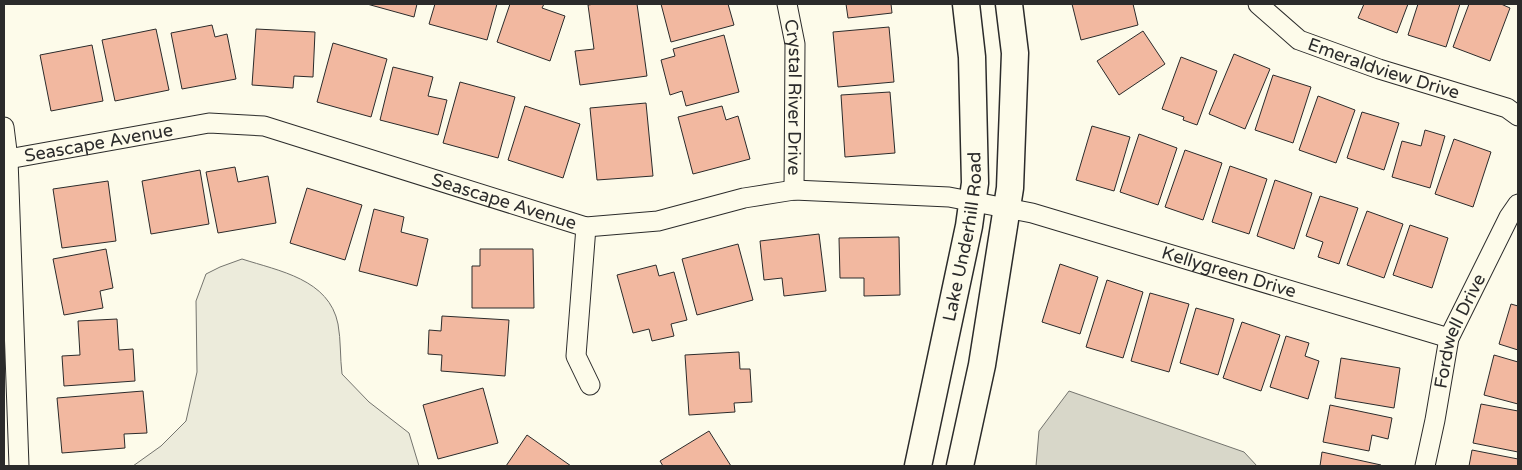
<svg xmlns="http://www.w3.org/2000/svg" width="1522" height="470" font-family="'Varela Round',sans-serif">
	<rect width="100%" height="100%" fill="#fdfbea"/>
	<path fill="#ecebdb" stroke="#74746e" d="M242 259C279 271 329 279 338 324 341 340 340 358 342 374L369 402 409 433 419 466H133L161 446 186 421 197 372 196 301 206 274 220 267Z"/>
	<path fill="#d8d7c9" stroke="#74746e" d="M1069 391 1244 452 1257 466H1036L1039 431Z"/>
	<g fill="#f2b8a0" stroke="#2b2b2b">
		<path d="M367 4H417L414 17Z"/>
		<path d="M435 4H497L487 40 429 24Z"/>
		<path d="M510 4H544L542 8 565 16 550 61 497 42Z"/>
		<path d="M595 4H637L647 76 580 85 575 51 594 49 588 5Z"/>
		<path d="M661 4H728L734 25 671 42Z"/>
		<path d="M846 4H891L892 13 848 18Z"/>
		<path d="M1072 4H1133L1138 25 1081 40Z"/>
		<path d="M1364 4H1408L1397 33 1358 18Z"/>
		<path d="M1418 4H1460L1446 47 1408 35Z"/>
		<path d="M1469 4H1501L1510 8 1490 61 1453 47Z"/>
		<path d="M212 25 215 37 227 34 236 79 182 89 171 33Z"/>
		<path d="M889 27 894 82 838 87 833 32Z"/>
		<path d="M156 29 169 90 115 101 102 40Z"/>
		<path d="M256 29 315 32 313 77 294 76 293 88 252 85Z"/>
		<path d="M1143 31 1165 64 1119 95 1097 61Z"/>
		<path d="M724 35 739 92 686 106 682 91 670 95 661 60 675 56 673 49Z"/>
		<path d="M333 43 387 59 371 117 317 102Z"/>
		<path d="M92 45 103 101 51 111 40 55Z"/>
		<path d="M1234 54 1270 69 1245 129 1209 114Z"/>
		<path d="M1181 57 1217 71 1197 125 1183 120 1184 117 1162 109Z"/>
		<path d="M393 67 433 77 428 96 447 100 438 135 380 120Z"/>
		<path d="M1273 75 1311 87 1293 143 1255 130Z"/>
		<path d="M460 82 515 97 498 158 443 143Z"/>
		<path d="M890 92 895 153 845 157 841 95Z"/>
		<path d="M1318 96 1355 110 1336 163 1299 150Z"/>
		<path d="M646 103 653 176 597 180 590 108Z"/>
		<path d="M525 106 580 124 563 178 508 160Z"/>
		<path d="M722 106 726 120 738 116 750 159 693 174 678 117Z"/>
		<path d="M1362 112 1399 123 1384 170 1347 158Z"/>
		<path d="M1092 126 1130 137 1114 191 1076 180Z"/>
		<path d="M1425 130 1445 136 1430 188 1392 177 1402 141 1421 146Z"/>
		<path d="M1139 134 1177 148 1158 205 1120 192Z"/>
		<path d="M1454 139 1491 152 1473 207 1435 194Z"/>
		<path d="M1185 150 1222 163 1203 220 1165 207Z"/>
		<path d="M1230 166 1267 179 1249 234 1212 222Z"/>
		<path d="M235 167 238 182 268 176 276 223 218 233 206 172Z"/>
		<path d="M200 170 209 224 151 234 142 181Z"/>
		<path d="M1275 180 1312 193 1294 249 1257 236Z"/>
		<path d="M108 181 116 241 62 248 53 189Z"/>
		<path d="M307 188 362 205 345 260 290 243Z"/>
		<path d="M1320 196 1358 208 1339 264 1318 257 1323 242 1306 236Z"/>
		<path d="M374 209 404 217 401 232 428 239 417 286 359 271Z"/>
		<path d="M1367 211 1403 224 1384 278 1347 265Z"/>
		<path d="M1410 225 1448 238 1432 288 1393 275Z"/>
		<path d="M819 234 826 291 784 296 782 278 764 280 760 241Z"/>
		<path d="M899 237 900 295 864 296V278H840L839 238Z"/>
		<path d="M738 244 753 300 697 315 682 259Z"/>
		<path d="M106 249 113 288 100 291 103 308 64 315 53 259Z"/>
		<path d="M480 249H533L534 308H472V266H480Z"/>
		<path d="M1060 264 1098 277 1080 334 1042 322Z"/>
		<path d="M656 265 659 276 674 272 687 320 671 324 674 336 652 341 649 329 633 333 617 275Z"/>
		<path d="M1107 280 1143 292 1123 358 1086 347Z"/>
		<path d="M1150 293 1189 304 1169 372 1131 361Z"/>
		<path d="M1511 304 1518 306V350L1499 344Z"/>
		<path d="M1196 308 1234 319 1218 375 1180 363Z"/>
		<path d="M442 316 509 320 505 376 441 371 442 355 428 354 429 330 441 331Z"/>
		<path d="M117 319 119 350 133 349 135 381 64 386 62 356 80 355 78 321Z"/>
		<path d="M1242 322 1280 335 1261 391 1223 378Z"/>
		<path d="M1286 336 1309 343 1305 356 1319 361 1308 399 1270 387Z"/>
		<path d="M739 352 740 369H750L752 402 734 403 735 412 689 415 685 355Z"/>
		<path d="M1494 355 1518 362V404L1484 395Z"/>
		<path d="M1341 358 1400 368 1394 408 1335 398Z"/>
		<path d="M483 388 498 443 438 459 423 405Z"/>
		<path d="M143 391 147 433 124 434 125 448 62 453 57 398Z"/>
		<path d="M1481 404 1518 411V452L1473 443Z"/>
		<path d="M1330 405 1392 418 1388 439 1372 435 1369 451 1323 442Z"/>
		<path d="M709 431 731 466H663L660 461Z"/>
		<path d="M527 435 571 466H506Z"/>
		<path d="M1472 450 1518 459V466H1469Z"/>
		<path d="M1322 452 1381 465V466H1320Z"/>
	</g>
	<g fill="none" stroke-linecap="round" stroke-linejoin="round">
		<g stroke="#2b2b2b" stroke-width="21">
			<g id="street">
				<path id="s1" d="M787 4 795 44 794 190"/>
				<path id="s2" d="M1258 4 1299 40 1379 69 1507 108 1518 116"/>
				<path d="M4 127 8 159 19 466"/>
				<path id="s3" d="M8 159 209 123 264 126 586 227 658 221 744 198 794 190 949 197 1032 213 1449 338"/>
				<path d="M586 227 576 356 590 385"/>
				<path id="s4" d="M1425 466 1435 420 1449 338 1509 217 1518 204"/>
			</g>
		</g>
		<g stroke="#2b2b2b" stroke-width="29">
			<g id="secondary">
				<path id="s5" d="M918 466 969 226 975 183 972 57 966 4"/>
				<path d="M960 466 982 365 1010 188 1015 53 1009 4"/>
			</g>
		</g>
		<use href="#street" stroke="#fdfbea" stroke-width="19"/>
		<use href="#secondary" stroke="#fdfbea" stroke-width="26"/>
	</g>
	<g text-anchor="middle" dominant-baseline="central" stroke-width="4" stroke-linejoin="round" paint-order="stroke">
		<g font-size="18" fill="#2b2b2b" stroke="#fdfbea">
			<text stroke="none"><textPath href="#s2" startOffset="144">Emeraldview Drive</textPath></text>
			<text stroke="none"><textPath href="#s1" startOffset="94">Crystal River Drive</textPath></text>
			<text stroke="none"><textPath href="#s3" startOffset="92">Seascape Avenue</textPath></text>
			<text stroke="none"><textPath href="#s3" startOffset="511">Seascape Avenue</textPath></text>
			<text stroke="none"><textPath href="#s5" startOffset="234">Lake Underhill Road</textPath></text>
			<text stroke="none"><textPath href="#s3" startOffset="1254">Kellygreen Drive</textPath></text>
			<text stroke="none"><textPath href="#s4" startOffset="140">Fordwell Drive</textPath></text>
		</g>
	</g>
	<rect width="1522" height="470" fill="none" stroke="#2b2b2b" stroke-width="10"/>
</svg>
